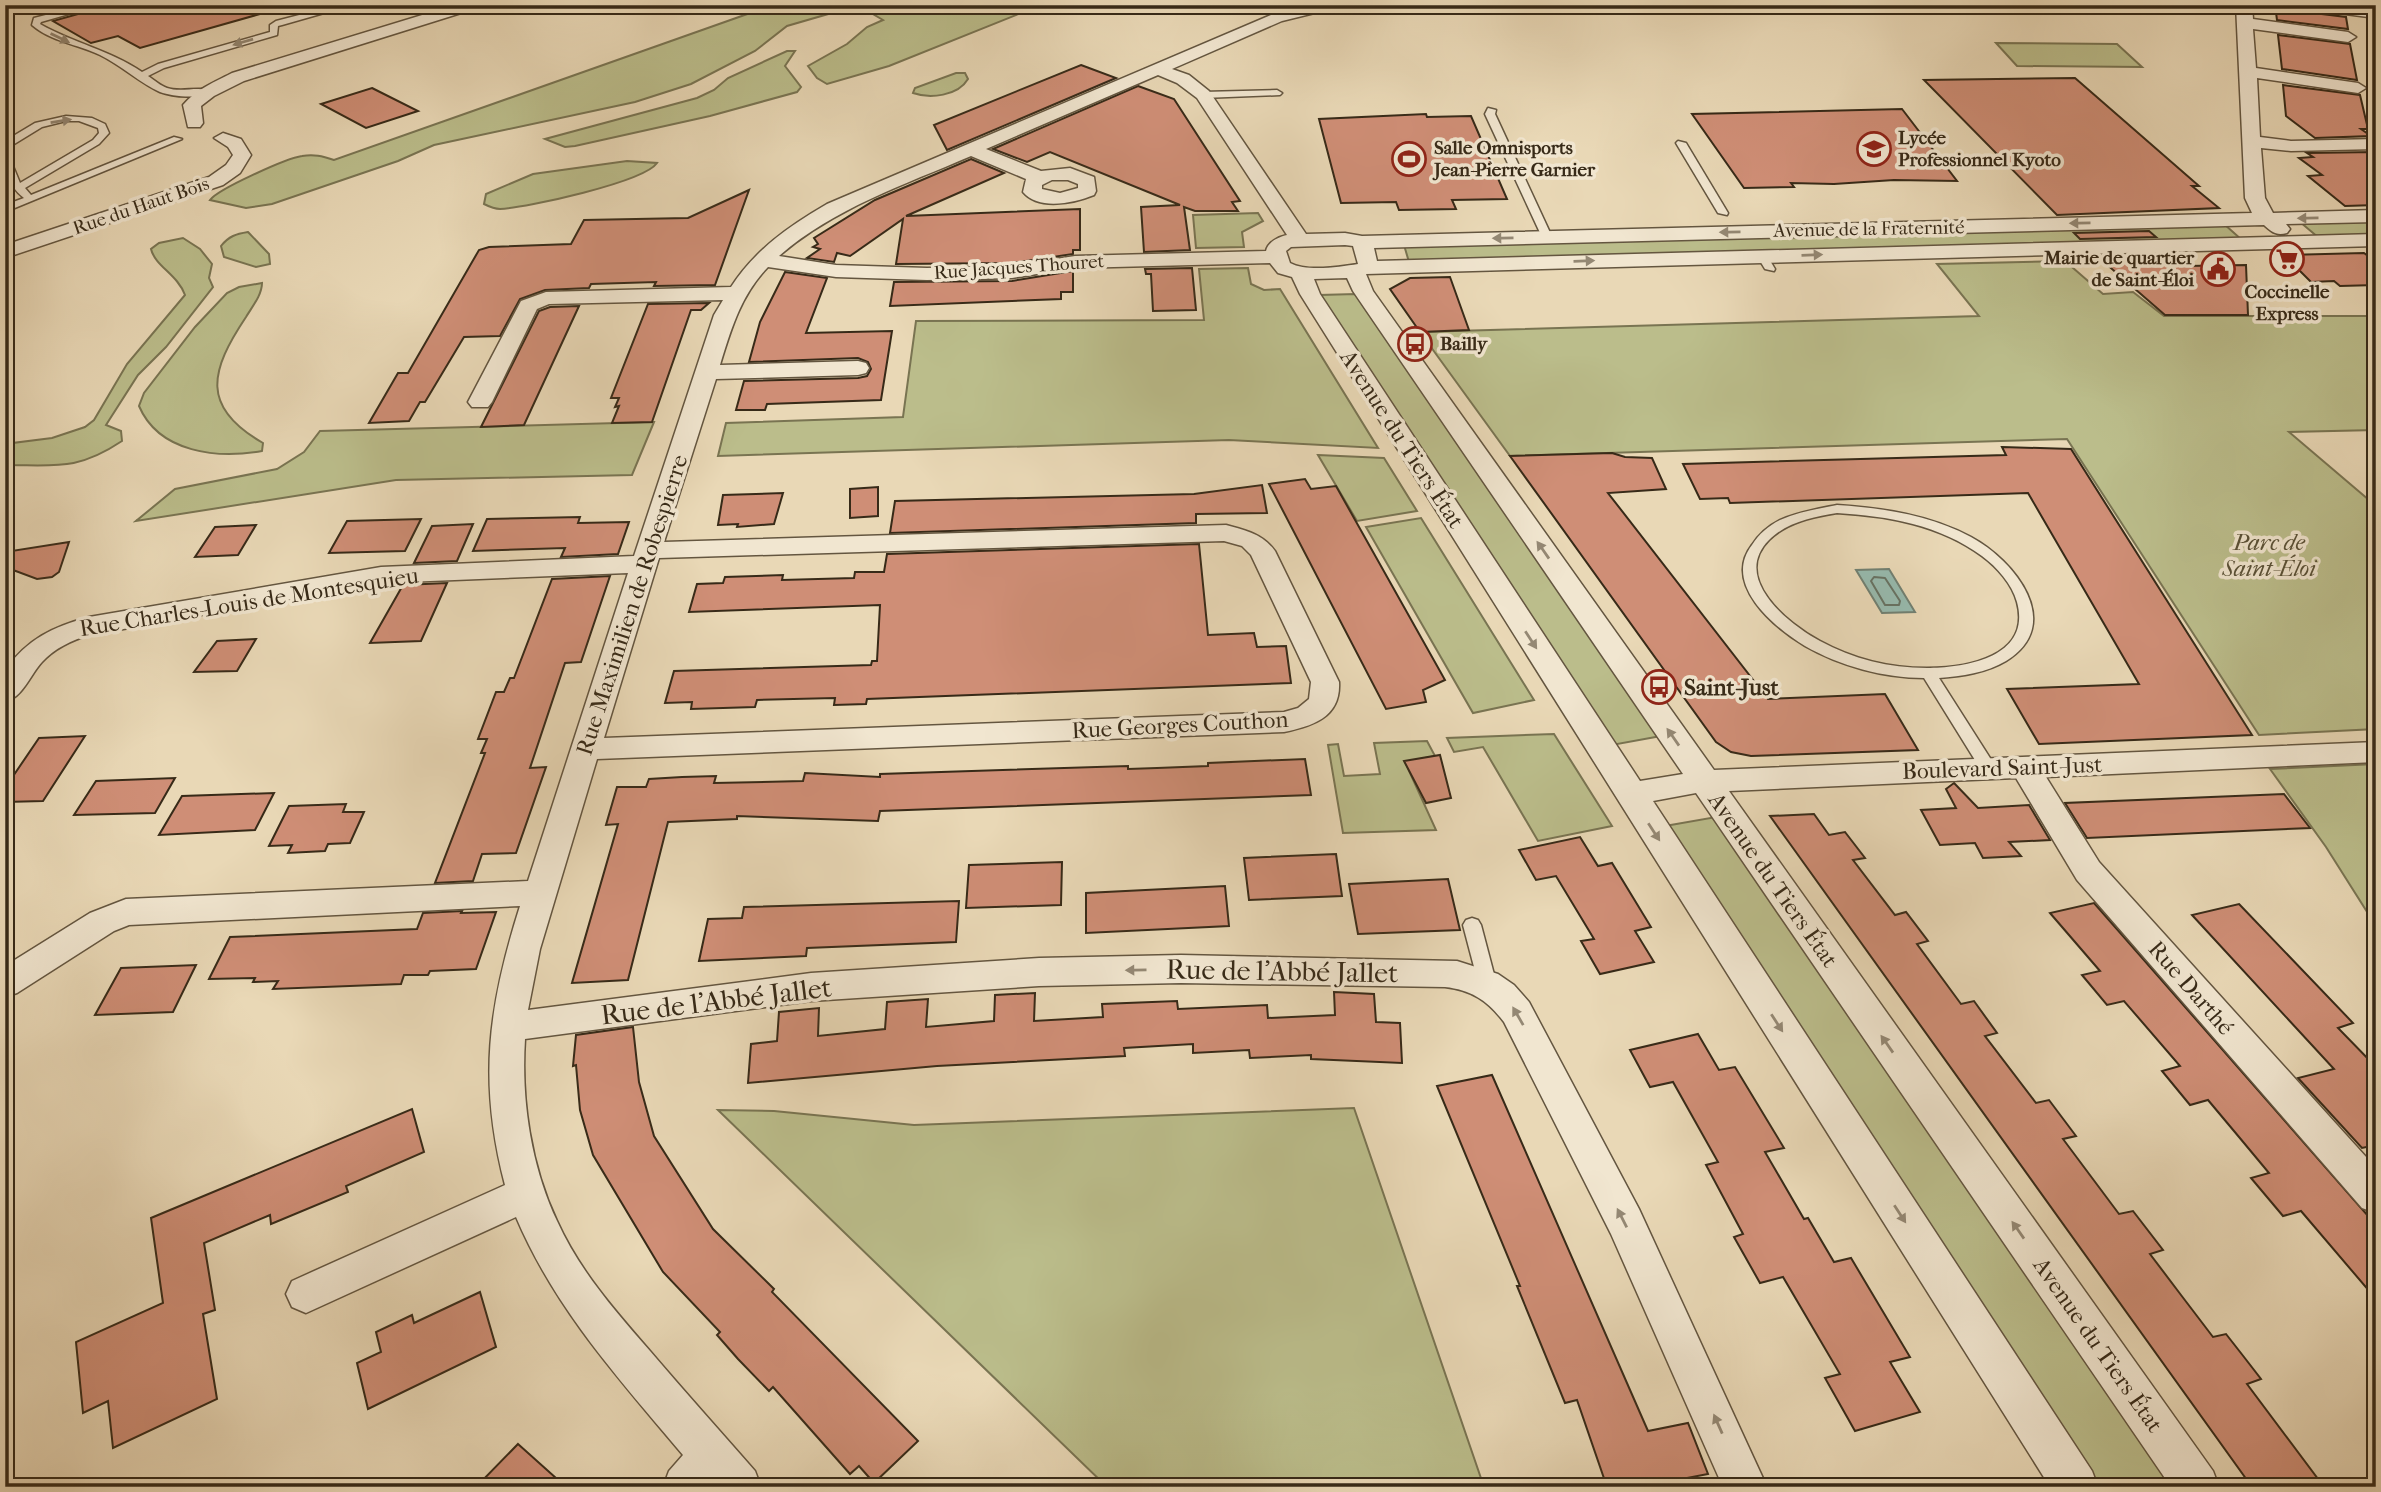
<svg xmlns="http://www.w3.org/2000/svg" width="2381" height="1492" font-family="'IM FELL French Canon',serif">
	<rect width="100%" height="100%" fill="#e9d8b6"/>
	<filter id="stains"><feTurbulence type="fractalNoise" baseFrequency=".00286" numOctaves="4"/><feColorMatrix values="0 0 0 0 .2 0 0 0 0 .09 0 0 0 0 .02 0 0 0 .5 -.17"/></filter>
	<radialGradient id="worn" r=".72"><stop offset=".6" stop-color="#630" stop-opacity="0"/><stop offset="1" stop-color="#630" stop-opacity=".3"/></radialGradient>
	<g fill="#bbbd8b" stroke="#797452" stroke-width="2">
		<path d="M773 5H849L842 10 787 26 755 51 691 84 635 102 434 145 398 161 272 204 246 208 210 200C218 189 287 158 302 156 314 154 322 156 334 160Z"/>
		<path d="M889 5H1041L889 66 827 84 817 78 808 66 847 44 867 27 883 20 873 14 875 9Z"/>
		<path d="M1996 43 2117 44 2142 67 2017 66Z"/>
		<path d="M787 51H795L785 66 801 87 797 92 710 116 575 146 565 147 545 139 697 98 714 90 728 78Z"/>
		<path d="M956 73H965L968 79C958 96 930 99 913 93L915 88Z"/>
		<path d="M627 161 657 163C644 182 526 208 500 209 494 209 490 207 484 204L486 194 533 174Z"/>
		<path d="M1258 213 1263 221 1242 232 1244 247 1196 248 1193 215Z"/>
		<path d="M2376 220V237L2319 238 2300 222Z"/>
		<path d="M2224 224 2242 240 1409 262 1404 245Z"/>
		<path d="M248 232 269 254 270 264 256 267 224 257 221 246C229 236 236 234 248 232Z"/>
		<path d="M183 238 200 249 212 264 209 278 213 287 166 347 138 375 106 425 121 431 122 441C77 471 56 465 5 465V444L52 438 85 427 94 420 127 364 185 295C178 275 155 266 151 249L159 243Z"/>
		<path d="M2065 261 2103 294 2133 292 2164 316H2376V430L2289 432 2376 506V729L2259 735 2067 439 1510 456 1420 332 1979 316 1937 264Z"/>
		<path d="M1248 268 1251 284 1264 290 1280 289 1378 448 1229 440 718 456 726 423 903 417 916 321 1204 320 1199 269Z"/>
		<path d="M262 283C262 295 252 307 246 317 210 371 200 407 263 443L262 451C218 459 159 453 139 406L144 393 195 327 227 293 239 287Z"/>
		<path d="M1356 294 1661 736 1612 745 1320 295Z"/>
		<path d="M654 422 632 475 396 480 136 521 175 489 277 469 304 452 320 431Z"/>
		<path d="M1318 455 1384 458 1417 511 1357 521Z"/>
		<path d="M1421 518 1534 700 1473 713 1366 527Z"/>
		<path d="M1554 734 1612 826 1538 841 1483 747 1454 752 1447 738Z"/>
		<path d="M1427 741 1435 756 1405 762 1436 830 1343 833 1328 745 1338 744 1344 776 1380 774 1374 743Z"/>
		<path d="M2376 764V926L2326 847 2270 769Z"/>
		<path d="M1716 817 2178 1487H2096L1665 826Z"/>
		<path d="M1354 1108 1484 1487H1107L718 1110 774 1111 914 1125Z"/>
	</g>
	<path fill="#97baae" stroke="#718072" stroke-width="2" d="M1889 569 1915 612 1882 613 1856 570Z"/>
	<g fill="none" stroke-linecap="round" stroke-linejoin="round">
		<path stroke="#677263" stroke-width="2" d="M1874 577 1885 578 1900 601 1899 605H1885L1871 581Z"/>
	</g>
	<g fill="#cf8e76" stroke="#372a18" stroke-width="2">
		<path d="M110 5H259L260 14 140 48 118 36 91 43 53 21Z"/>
		<path d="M2275 5H2323L2319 8 2322 14 2346 17 2348 29 2277 20Z"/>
		<path d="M2278 35 2350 44 2357 80 2282 69Z"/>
		<path d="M1081 65 1116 78 947 150 934 125Z"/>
		<path d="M2075 78 2199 186H2192L2219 208 2057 215 1924 80Z"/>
		<path d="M2283 85 2360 95 2368 129H2361L2371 136 2315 138 2286 116Z"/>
		<path d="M1138 86 1174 99 1240 201 1232 202 1238 211H1195L1184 207 1190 250 1144 252 1141 207 1180 205 1050 152 1027 162 993 149Z"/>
		<path d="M372 88 418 111 366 128 321 104Z"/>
		<path d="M1902 109 1957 181 1894 180 1834 184 1791 183 1794 187 1744 188 1692 114Z"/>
		<path d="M1426 114 1427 117 1471 116 1507 199 1452 200 1456 209 1399 210 1396 202 1341 203 1319 119Z"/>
		<path d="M2376 152V205L2345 206 2308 176 2322 175 2299 158 2313 157 2307 153Z"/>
		<path d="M971 159 1004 173 906 216 1080 209V250H1073V254L1012 263 896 264 903 219 850 256 837 253 834 262 807 258 820 249 813 247 818 244 814 238 875 200Z"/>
		<path d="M749 190 715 285 654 286 656 282 591 284 589 288 545 290 520 299 500 336 464 337 425 402H420L409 421 369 423 398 373H408L479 250 489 247 571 244 584 220 688 218Z"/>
		<path d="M2149 231 2156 237 2080 239 2074 233Z"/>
		<path d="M2364 253 2376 262V285L2340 286 2334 281 2311 282 2284 255Z"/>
		<path d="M2174 254 2186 266 2246 265 2248 315H2165L2097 256Z"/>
		<path d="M1192 268 1196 310 1153 311 1151 274H1146L1145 269Z"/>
		<path d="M1073 271V292H1061V299L890 306 894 282 1012 281Z"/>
		<path d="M785 272 827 278 806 333 892 331 881 400 767 404 765 410H736L744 381 858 378 867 376 871 369 868 362 858 358 749 362 760 322Z"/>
		<path d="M1450 277 1469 330 1420 332 1390 289 1410 278Z"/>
		<path d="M709 303 701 310H691L652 422 612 423 619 406 615 407 619 398H611L648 304Z"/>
		<path d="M579 306 524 425 481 427 539 311 550 307Z"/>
		<path d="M2002 447 2071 449 2252 735 2039 744 2007 689 2139 684 2028 493 1730 503 1728 498 1700 499 1683 464 2006 455Z"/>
		<path d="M1612 453 1625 457 1652 458 1666 489 1608 493 1768 699 1885 694 1918 750 1751 756 1731 752 1716 742 1510 456Z"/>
		<path d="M1305 479 1311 489 1336 486 1445 680 1423 690 1426 702 1386 709 1269 484Z"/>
		<path d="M1262 485 1267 513 1196 514V523L890 533 895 501 1194 494Z"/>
		<path d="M878 487V516L850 518V489Z"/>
		<path d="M783 493 774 524 737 527 738 524 718 525 723 495Z"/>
		<path d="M580 517 578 523 629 522 618 554 561 557 565 548 473 551 487 519Z"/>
		<path d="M421 519 405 551 329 553 347 521Z"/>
		<path d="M473 524 457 561 414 563 432 526Z"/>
		<path d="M256 525 238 555 195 557 215 527Z"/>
		<path d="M69 542 59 572 52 577 37 579 5 567V552Z"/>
		<path d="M1199 544 1208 635 1254 633 1257 647 1286 646 1291 683 867 699 866 704 834 705 835 698 757 700 755 707 691 709 692 702 665 703 674 671 871 665 872 661H877L880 605 689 612 697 584 723 583 725 577 783 575 782 580 854 578 855 572H884L887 554Z"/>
		<path d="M610 576 581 662 565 663 530 768 546 767 516 853 482 854 473 881 435 883 485 753H481L487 739H478L496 692H504L510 678H514L552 579Z"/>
		<path d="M447 583 421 641 370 643 403 585Z"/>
		<path d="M256 639 237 671 194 672 217 641Z"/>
		<path d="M85 736 43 801 5 802V788L39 738Z"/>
		<path d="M1440 755 1451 798 1426 803 1404 761Z"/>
		<path d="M1305 759 1311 795 880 811 878 821 737 816V819L668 822 628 980 572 983 618 824 606 825 617 787H646L649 779 682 777 716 776 714 783 803 781 805 773 880 777V774L1128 766V769L1157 768 1208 766V763Z"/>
		<path d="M175 778 155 813 74 815 96 781Z"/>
		<path d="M1954 783 1978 808 2029 805 2050 840 2009 842 2021 856 1983 858 1975 843 1940 845 1921 810 1956 808 1946 789Z"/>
		<path d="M274 793 255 830 159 835 182 796Z"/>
		<path d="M2284 794 2310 828 2087 838 2065 803Z"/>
		<path d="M346 804 343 812H364L350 843 328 844 325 851 288 853 292 845 269 846 289 806Z"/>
		<path d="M1814 814 1829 835 1845 832 1865 858 1853 860 1895 915 1906 912 1928 941 1917 944 1961 1004 1974 1001 1997 1033 1985 1036 2036 1103 2049 1100 2076 1136 2063 1139 2119 1214 2133 1211 2163 1250 2150 1254 2181 1295 2213 1337 2226 1334 2244 1357 2261 1379 2247 1384 2324 1487H2252L1770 816Z"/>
		<path d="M1580 837 1598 866 1612 863 1651 927 1635 931 1654 962 1600 974 1581 941 1594 939 1556 876 1536 880 1519 850Z"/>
		<path d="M1336 854 1342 896 1249 900 1244 858Z"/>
		<path d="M1062 862 1061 905 966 908 969 865Z"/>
		<path d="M1448 879 1460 930 1358 934 1349 884Z"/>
		<path d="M1225 886 1229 926 1086 933V893Z"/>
		<path d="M959 901 956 942 807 948 806 956 699 961 708 919 742 918 744 907Z"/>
		<path d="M2094 903 2376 1225V1299L2301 1211 2283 1216 2251 1178 2269 1173 2239 1137 2208 1100 2190 1105 2162 1071 2180 1066 2124 1001 2107 1005 2082 975 2100 971 2050 913Z"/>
		<path d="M2239 904 2353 1023 2338 1028 2376 1067V1145L2362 1148 2298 1078 2334 1069 2192 915Z"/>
		<path d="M462 911 461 913 496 912 476 969 430 971 428 975H404L401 984 273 989 278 981 253 982 255 978 209 979 230 937 417 929 423 913Z"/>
		<path d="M196 965 173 1012 95 1015 121 968Z"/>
		<path d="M1334 992 1374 994 1376 1022 1400 1023 1402 1063 1311 1059V1055L1250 1058 1249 1050 1193 1053V1044L1124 1048 1125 1056 937 1066 748 1083 751 1044 777 1041 779 1012 819 1008 818 1036 885 1029 887 1002 928 999 926 1027 994 1021 995 995 1035 993 1034 1021 1103 1017 1102 1004 1177 1001 1178 1009 1267 1005 1268 1018 1335 1015Z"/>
		<path d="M633 1027 639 1082 654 1136 713 1229 774 1289 772 1292 918 1441 874 1483 859 1466 850 1474 773 1387 769 1391 738 1359 717 1335 720 1332 663 1272 593 1155 580 1110 576 1065 573 1066 576 1035Z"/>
		<path d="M1698 1034 1719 1070 1735 1067 1784 1148 1765 1152 1804 1219 1808 1218 1834 1262 1851 1258 1910 1357 1890 1362 1920 1412 1855 1431 1825 1378 1840 1374 1783 1277 1760 1283 1734 1237 1743 1234 1706 1165 1718 1162 1673 1082 1650 1087 1630 1050Z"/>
		<path d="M1492 1075 1648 1431 1688 1423 1708 1474 1666 1482 1668 1487H1607L1577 1400 1565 1403 1517 1286H1520L1437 1086Z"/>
		<path d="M412 1109 424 1152 346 1186 348 1192 271 1224 270 1215 204 1243 215 1310 203 1314 217 1399 113 1448 108 1401 83 1413 76 1342 163 1303 151 1218Z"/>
		<path d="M480 1292 496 1347 368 1409 357 1363 381 1352 376 1332 412 1315 414 1323Z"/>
		<path d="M518 1444 566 1487H476Z"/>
	</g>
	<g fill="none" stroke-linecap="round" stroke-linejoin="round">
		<g stroke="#645640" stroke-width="3">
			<g id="service">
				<path d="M85 5H100L41 22 40 24C73 43 110 50 142 72L158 64 270 32V25L276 21 338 5H352L282 25 278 26 277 35 164 68 148 76C154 80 161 86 167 88 182 93 200 85 213 92 201 99 173 97 160 92 141 84 121 65 100 55 77 44 52 42 32 25L34 18Z"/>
				<path d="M2325 7 2376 13V18L2322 11 2321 9Z"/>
				<path d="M1277 90 1282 93 1280 95 1203 98 1198 95 1203 92Z"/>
				<path d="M1488 108 1496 110 1495 114 1552 237 1551 239 1542 237 1485 114Z"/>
				<path d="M66 116 92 118 105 124 109 133 99 144 25 188 31 195 174 137 182 139 5 212V205L24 198C4 182 5 165 5 141L35 123ZM66 121H79L98 128 99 133 93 140 20 183 8 154 11 146 42 127Z"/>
				<path d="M1678 141 1686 143 1728 213 1727 215 1718 213 1676 143Z"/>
				<path d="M1762 253 1766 254 1775 269 1774 271 1765 269 1757 256Z"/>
				<path d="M1837 505C1883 508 1930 515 1971 537 2014 560 2066 624 2006 661 1986 673 1962 676 1939 678L1997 769 1995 773H1983L1924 678C1884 678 1840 666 1805 646 1774 627 1722 584 1752 545 1759 534 1768 526 1780 520 1798 512 1817 509 1837 505ZM1837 513C1888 516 1940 525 1982 556 1997 567 2012 584 2017 602 2032 657 1966 668 1927 668 1889 668 1853 659 1820 641 1788 624 1731 578 1769 540 1787 522 1813 517 1837 513Z"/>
				<path d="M1472 918 1478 920 1481 925 1496 982 1493 987 1487 989 1481 987 1478 982 1463 925 1466 920Z"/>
			</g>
		</g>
		<g stroke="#645640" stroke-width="3">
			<g id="minor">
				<path d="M455 5H480L477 8 244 81 214 96 201 106 203 123 200 127H188L183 105C196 89 215 82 232 73Z"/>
				<path d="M1310 5H1338L1335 8 1282 21 1172 69 1189 75 1209 91 1306 234 1345 233 1362 236 2252 213 2245 198 2236 5H2252L2253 19 2348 32 2356 37 2348 42 2253 29 2256 68 2358 83 2366 88 2358 93 2257 78 2260 137 2291 141 2376 139V149L2291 151 2261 148 2265 198 2273 213 2376 210V222L2286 224 2290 229 2287 233C2276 236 2272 232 2264 225L1374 248 1377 261 2376 234V246L1366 274 1373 291 1714 770 2376 742V762L2046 777 2099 862 2376 1168V1213L2362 1208 2077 880 2016 778 1729 791 2213 1471 2219 1487H2171L1696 793 1653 801 2092 1471 2098 1487H2050L1300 294 1292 277 1278 273 1270 263 1075 268 1012 278 927 280 836 277 768 267C741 295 731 329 720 365L858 361 866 363 869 368 866 373 858 375 716 379 664 542 1226 525C1245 530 1263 534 1275 551L1339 682C1341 717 1313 726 1284 732L597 759 540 949 528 1010 811 973 1039 958 1181 955 1457 961 1498 974 1514 985 1529 1002 1639 1209 1767 1487H1723L1611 1234 1504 1022C1488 1001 1472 990 1445 987L1181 983 1039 986 811 1001 525 1039C521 1100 531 1166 557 1221 579 1270 615 1311 650 1351 684 1391 720 1431 755 1471L761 1487H663L669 1471 683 1455C620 1380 555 1309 516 1217L306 1313 292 1307 286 1294 292 1281 505 1185C478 1082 488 1007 520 906L129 925 114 931 17 993 5 997V966L90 913 126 899 528 881 628 573 381 583 90 635C72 640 55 648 42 662 30 675 23 697 5 702V670C28 639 52 627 89 617L381 567 634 556 714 315 723 300 549 304 537 309 492 402 488 407H472L468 402 521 301 546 292 731 287C755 250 789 226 827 204L1271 15ZM1158 75 1177 83 1197 98 1287 235C1278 237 1268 242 1266 251L1075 256 1012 266 927 268 836 265 779 256C834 208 904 185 971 156L1026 179 1023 192C1039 211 1074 203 1094 195L1096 191 1094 177 1070 168 1041 171 986 149ZM1052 180H1068L1078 184V188L1060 193 1042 189V185ZM1345 245 1353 246 1358 264C1339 267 1307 272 1290 263L1286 251 1291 247ZM1347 278 1353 291 1683 774 1640 781 1320 294 1314 279ZM1224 541 1242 546 1251 555 1311 682 1309 699 1298 708 1284 712 604 738 659 558Z"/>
				<path d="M223 133 241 139 251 155 240 173 223 185 5 258V245L209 177 226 165 233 155 228 147 214 138Z"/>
			</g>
		</g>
		<use href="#service" fill="#f1e6d0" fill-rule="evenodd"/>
		<use href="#minor" fill="#f1e6d0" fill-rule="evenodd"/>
	</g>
	<defs><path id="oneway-solid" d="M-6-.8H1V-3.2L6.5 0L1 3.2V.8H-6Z" transform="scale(1.75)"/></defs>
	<g fill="#948874">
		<use href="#oneway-solid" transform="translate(60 38) rotate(26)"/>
		<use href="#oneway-solid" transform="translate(243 42) rotate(164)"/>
		<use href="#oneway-solid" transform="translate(61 121) rotate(-9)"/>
		<use href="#oneway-solid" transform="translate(2308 218) rotate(179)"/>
		<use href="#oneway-solid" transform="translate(2080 223) rotate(179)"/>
		<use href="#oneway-solid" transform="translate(1730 232) rotate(179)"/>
		<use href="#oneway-solid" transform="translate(1503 238) rotate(179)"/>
		<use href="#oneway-solid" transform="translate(1812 255) rotate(-2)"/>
		<use href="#oneway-solid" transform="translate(1584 261) rotate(-2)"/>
		<use href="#oneway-solid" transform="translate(1543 550) rotate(-125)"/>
		<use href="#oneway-solid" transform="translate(1531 640) rotate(57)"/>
		<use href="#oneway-solid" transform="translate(1673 737) rotate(-125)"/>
		<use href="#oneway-solid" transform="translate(1654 832) rotate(57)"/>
		<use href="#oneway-solid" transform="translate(1136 970) rotate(179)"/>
		<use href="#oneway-solid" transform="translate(1518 1016) rotate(-120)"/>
		<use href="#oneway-solid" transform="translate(1777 1023) rotate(57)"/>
		<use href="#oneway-solid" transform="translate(1887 1044) rotate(-125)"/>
		<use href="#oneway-solid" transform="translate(1900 1214) rotate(57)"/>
		<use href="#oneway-solid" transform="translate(1622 1218) rotate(-117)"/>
		<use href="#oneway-solid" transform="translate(2018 1230) rotate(-125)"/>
		<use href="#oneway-solid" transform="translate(1718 1424) rotate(-114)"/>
	</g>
	<defs>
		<g id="school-ring" transform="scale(1.75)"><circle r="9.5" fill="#f1e6d0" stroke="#8f2418" stroke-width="1.5"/><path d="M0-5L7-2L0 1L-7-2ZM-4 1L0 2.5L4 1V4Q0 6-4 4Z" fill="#8f2418"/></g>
		<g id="stadium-ring" transform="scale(1.75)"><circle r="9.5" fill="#f1e6d0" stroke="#8f2418" stroke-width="1.5"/><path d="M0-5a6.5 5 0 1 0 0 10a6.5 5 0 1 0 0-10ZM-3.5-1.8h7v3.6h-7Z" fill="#8f2418"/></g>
		<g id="supermarket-ring" transform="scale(1.75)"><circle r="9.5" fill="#f1e6d0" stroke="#8f2418" stroke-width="1.5"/><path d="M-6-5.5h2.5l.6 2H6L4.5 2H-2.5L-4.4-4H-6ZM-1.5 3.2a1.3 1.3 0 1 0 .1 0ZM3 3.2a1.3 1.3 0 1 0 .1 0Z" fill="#8f2418"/></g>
		<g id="civic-ring" transform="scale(1.75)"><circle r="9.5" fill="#f1e6d0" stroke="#8f2418" stroke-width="1.5"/><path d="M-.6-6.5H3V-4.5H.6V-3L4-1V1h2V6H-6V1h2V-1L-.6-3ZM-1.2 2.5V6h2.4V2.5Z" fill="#8f2418"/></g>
		<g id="bus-ring" transform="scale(1.75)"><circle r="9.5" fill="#f1e6d0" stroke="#8f2418" stroke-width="1.5"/><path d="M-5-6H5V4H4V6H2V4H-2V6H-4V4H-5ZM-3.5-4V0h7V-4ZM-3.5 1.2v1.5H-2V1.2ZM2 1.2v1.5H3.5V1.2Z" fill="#8f2418"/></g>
	</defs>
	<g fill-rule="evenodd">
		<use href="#school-ring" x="1874" y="149"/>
		<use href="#stadium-ring" x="1409" y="159"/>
		<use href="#supermarket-ring" x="2287" y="259"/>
		<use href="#civic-ring" x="2218" y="269"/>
		<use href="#bus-ring" x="1415" y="344"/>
		<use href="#bus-ring" x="1659" y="687"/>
	</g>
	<g text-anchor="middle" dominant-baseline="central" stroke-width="7" stroke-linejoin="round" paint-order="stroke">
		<g font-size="19" font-weight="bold" fill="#372a18" stroke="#f1e6d0" text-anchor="start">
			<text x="1898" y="138">Lycée<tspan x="1898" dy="22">Professionnel Kyoto</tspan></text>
			<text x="1434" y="148">Salle Omnisports<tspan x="1434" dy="22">Jean-Pierre Garnier</tspan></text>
			<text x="2194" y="258" text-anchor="end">Mairie de quartier<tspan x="2194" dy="22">de Saint-Éloi</tspan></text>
			<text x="2287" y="292" text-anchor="middle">Coccinelle<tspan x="2287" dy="22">Express</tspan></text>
			<text x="1440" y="344">Bailly</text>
		</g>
		<g font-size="19" fill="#372a18" stroke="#f1e6d0">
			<text transform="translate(141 206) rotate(-19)">Rue du Haut Bois</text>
			<text transform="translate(1869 229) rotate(-1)">Avenue de la Fraternité</text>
			<text transform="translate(1019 267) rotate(-4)">Rue Jacques Thouret</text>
		</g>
		<g font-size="23" fill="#372a18" stroke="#f1e6d0">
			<text transform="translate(1402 439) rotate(57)">Avenue du Tiers État</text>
			<text transform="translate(249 602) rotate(-9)">Rue Charles-Louis de Montesquieu</text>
			<text transform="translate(632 605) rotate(-72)">Rue Maximilien de Robespierre</text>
			<text transform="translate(1180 725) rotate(-3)">Rue Georges Couthon</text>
			<text transform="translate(2002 768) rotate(-2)">Boulevard Saint-Just</text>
			<text transform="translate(1773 880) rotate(55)">Avenue du Tiers État</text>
			<text transform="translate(2191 988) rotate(49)">Rue Darthé</text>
			<text transform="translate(2098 1345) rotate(55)">Avenue du Tiers État</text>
		</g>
		<g font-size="23" font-style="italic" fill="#584f35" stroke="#f1e6d0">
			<text x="2269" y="542">Parc de<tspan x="2269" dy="26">Saint-Éloi</tspan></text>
		</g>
		<g font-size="23" font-weight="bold" fill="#372a18" stroke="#f1e6d0" text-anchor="start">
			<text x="1684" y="687">Saint-Just</text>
		</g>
		<g font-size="28" fill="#372a18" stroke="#f1e6d0">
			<text transform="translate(1282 971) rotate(1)">Rue de l'Abbé Jallet</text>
			<text transform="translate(716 1001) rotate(-7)">Rue de l'Abbé Jallet</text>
		</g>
	</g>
	<rect width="2381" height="1492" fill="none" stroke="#e9d8b6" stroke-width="28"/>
	<rect x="7" y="7" width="2367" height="1478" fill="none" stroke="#372a18" stroke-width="3.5"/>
	<rect x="14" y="14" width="2353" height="1464" fill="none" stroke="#372a18" stroke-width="2"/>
	<rect width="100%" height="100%" filter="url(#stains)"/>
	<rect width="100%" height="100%" fill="url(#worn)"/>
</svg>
